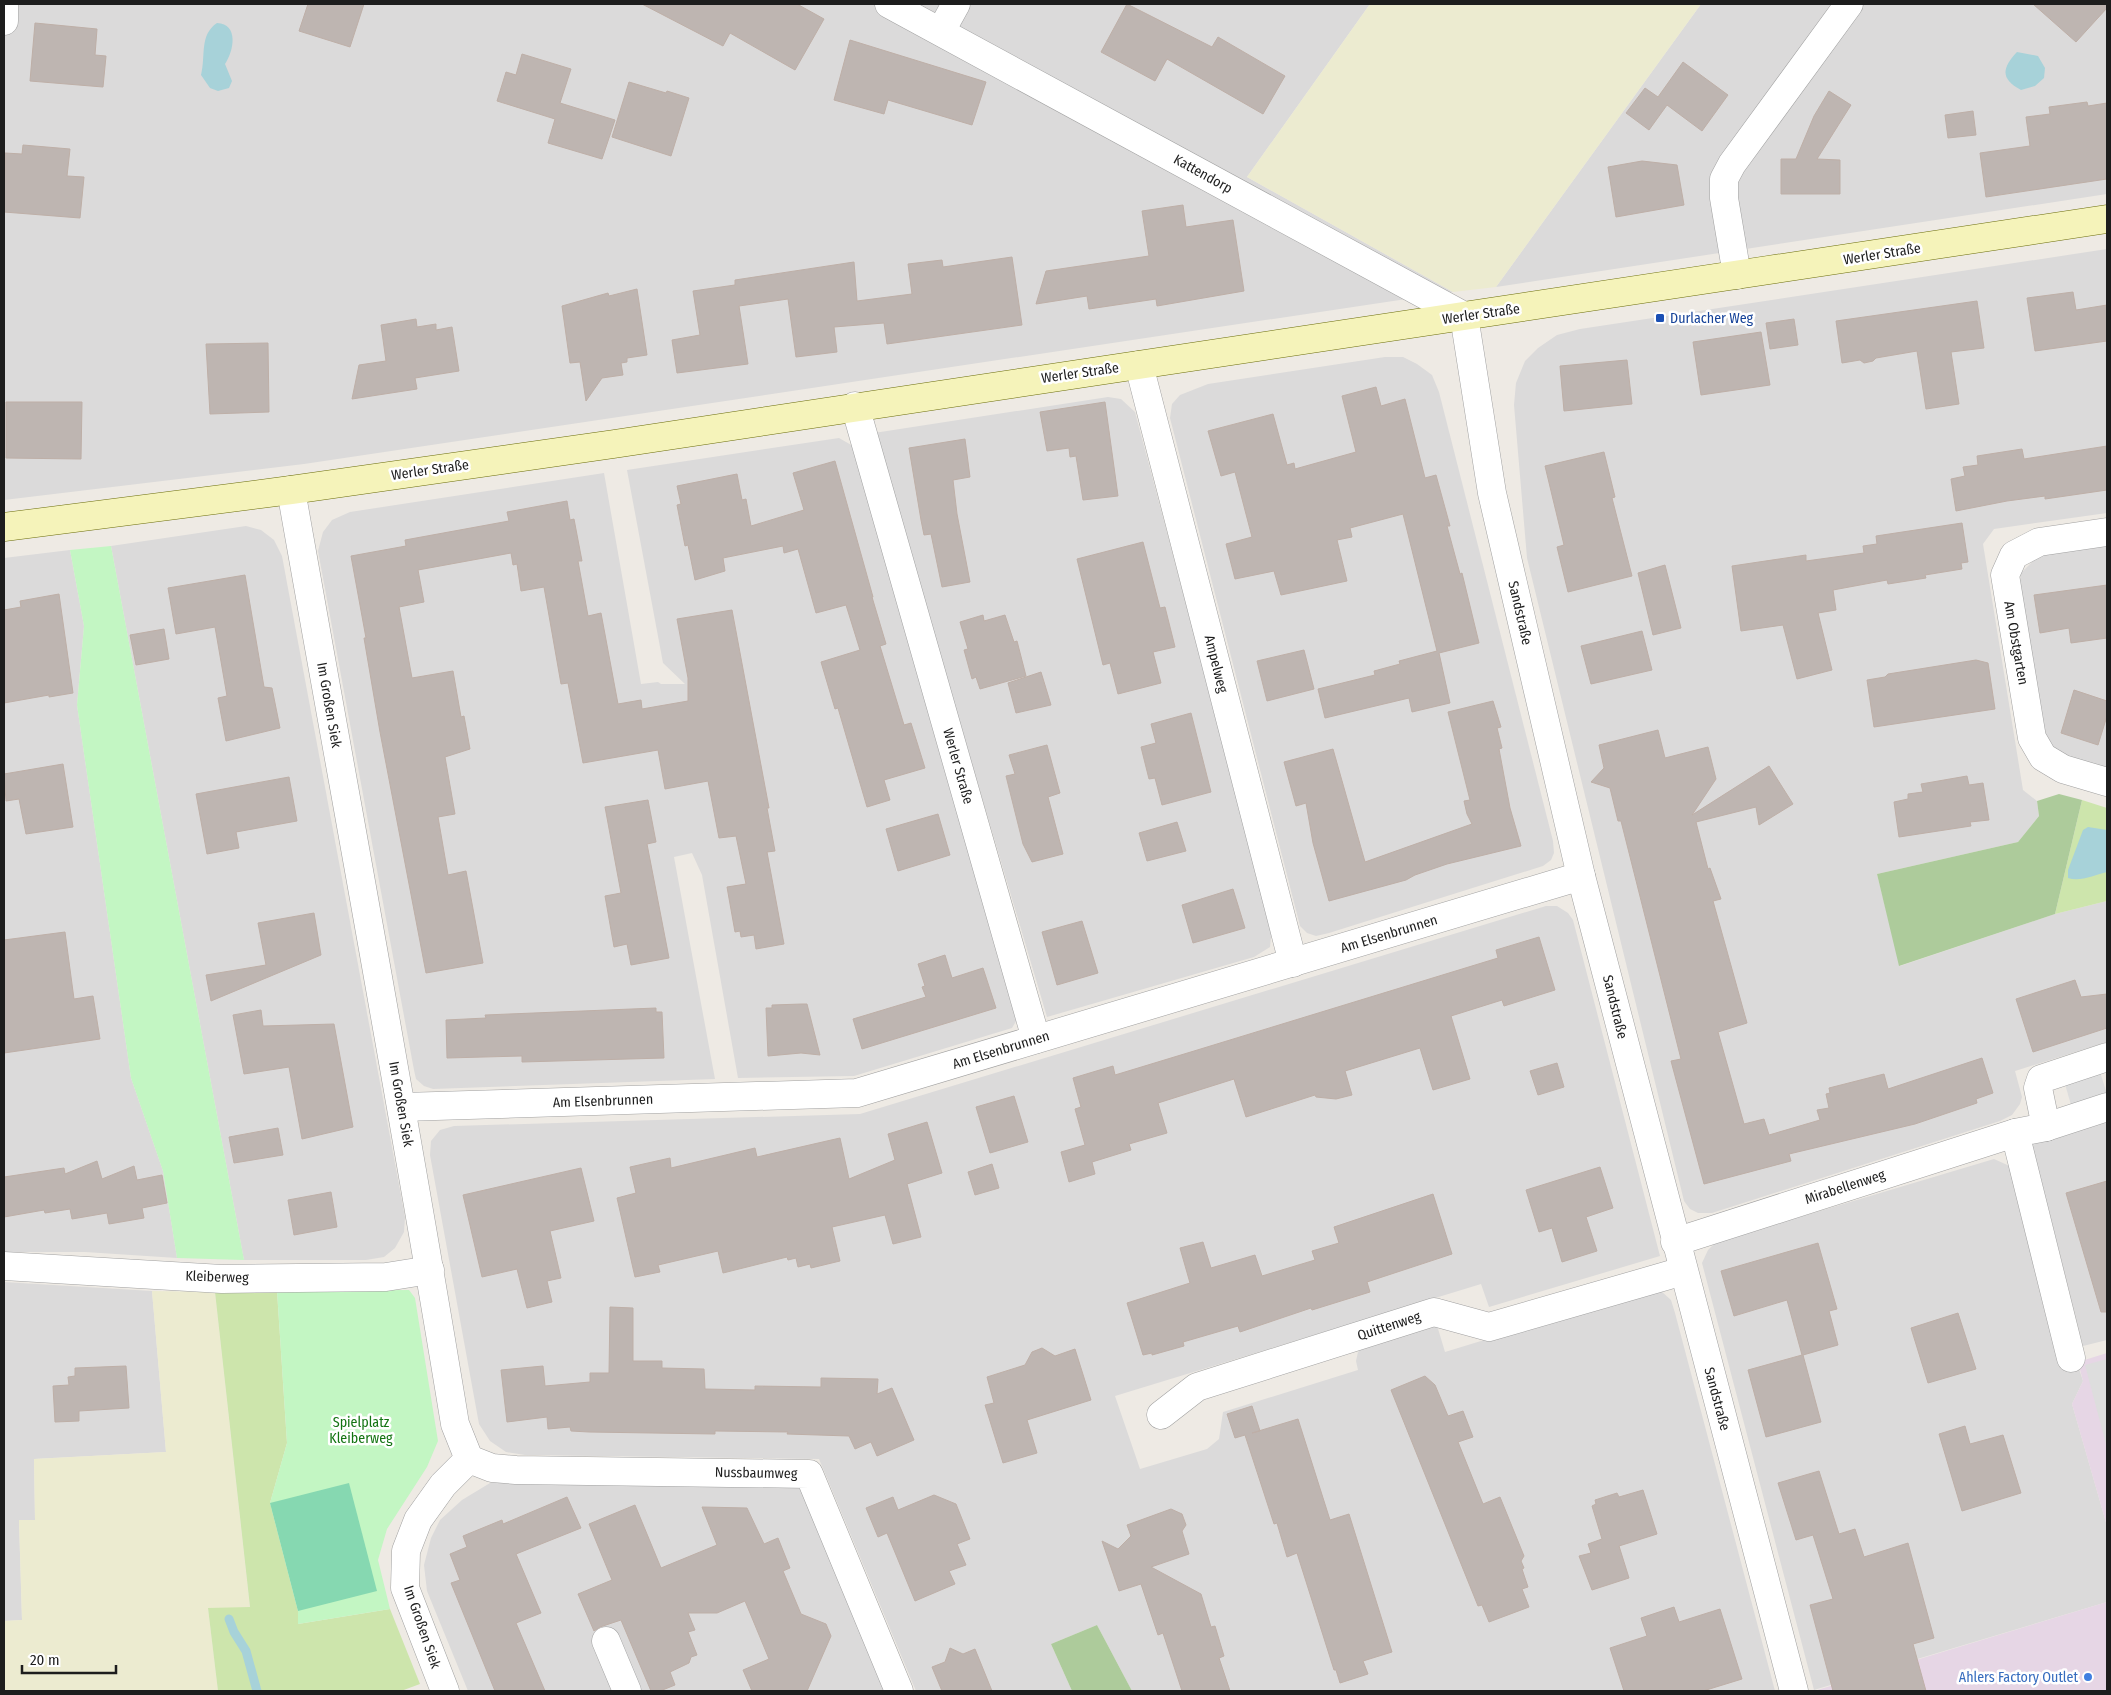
<svg xmlns="http://www.w3.org/2000/svg" width="2111" height="1695" font-family="'Fira Sans Condensed',sans-serif">
	<rect width="100%" height="100%" fill="#eeeae4"/>
	<g fill="#dbdada">
		<path d="M4 4H1370L1247 177 1453 292 304 464 4 500Z"/>
		<path d="M1701 4H2107V194L1496 287Z"/>
		<path d="M2107 249V513L1994 529 1983 544 2023 790 2037 801 2039 816 2018 842 1877 874 1900 966 2055 914 2107 901V1042L2015 1071 2022 1097 2020 1104 2012 1115 2000 1121 1712 1213H1698L1690 1209 1684 1201 1527 558 1514 405 1516 383 1525 361 1538 348 1557 335 1580 329Z"/>
		<path d="M1385 357H1403L1417 364 1432 375 1439 392 1553 841 1554 853 1551 860 1543 866 1329 933 1316 936 1307 933 1300 926 1170 418 1172 404 1180 395 1208 384Z"/>
		<path d="M1108 397 1121 399 1135 412 1272 928 1270 947 1254 957 1047 1017 874 433Z"/>
		<path d="M839 438 853 446 1019 1016 1012 1028 854 1076 738 1078 702 875 692 853 674 857 715 1079 433 1089 424 1086 416 1079 414 1070 318 551 323 532 332 520 350 512 604 473 641 684 658 682 661 684H685L663 663 627 470Z"/>
		<path d="M246 526 261 530 274 540 282 556 405 1217 404 1232 395 1248 384 1257 366 1260H244L111 546Z"/>
		<path d="M2107 542V773L2062 755 2049 742 2039 722 2019 590 2021 573 2033 561 2048 551Z"/>
		<path d="M70 550 84 626 77 705 131 1078 163 1171 177 1258 85 1252H4V558Z"/>
		<path d="M1546 906H1557L1568 913 1573 920 1660 1256 1489 1307 1481 1284 1115 1396 1140 1469 1207 1449 1219 1439 1223 1412 1358 1370 1356 1361 1358 1352 1366 1344 1436 1322 1445 1352 1648 1290 1661 1291 1671 1300 1675 1313 1775 1691H1132L1097 1625 1051 1644 1072 1691H916L819 1459 525 1455 506 1452 490 1441 479 1424 430 1155 431 1141 440 1130 454 1126 860 1114Z"/>
		<path d="M2107 1119V1340L2083 1346 2032 1144Z"/>
		<path d="M1994 1159 2014 1168 2083 1381 2072 1404 2107 1526V1602L1814 1690 1702 1263 1708 1250 1716 1242Z"/>
		<path d="M4 1282 152 1291 166 1452 34 1459 35 1520 19 1521 22 1620 4 1621Z"/>
		<path d="M513 1479 800 1486 889 1691H468L427 1591 424 1565 431 1538 440 1520 462 1500 490 1483Z"/>
	</g>
	<g fill="#e6d6e5">
		<path d="M2107 1353V1526L2072 1404 2083 1381 2078 1362Z"/>
		<path d="M2107 1602V1691H1814Z"/>
	</g>
	<g fill="#ecebd0">
		<path d="M1370 4H1701L1496 287 1453 292 1247 177Z"/>
		<path d="M152 1291 215 1292 250 1608H208L218 1691H4V1621L22 1620 19 1520H35L34 1459 166 1452Z"/>
	</g>
	<g fill="#cde5ac">
		<path d="M2082 800 2107 808V901L2055 914Z"/>
		<path d="M277 1291 287 1443 270 1503 298 1611V1624L390 1609 420 1684 401 1691H218L208 1608 250 1607 215 1292Z"/>
	</g>
	<g fill="#adcb9b">
		<path d="M2059 794 2082 800 2055 914 1899 966 1877 874 2018 842 2039 816 2037 801Z"/>
		<path d="M1097 1625 1132 1691H1072L1051 1644Z"/>
	</g>
	<g fill="#c3f6c3">
		<path d="M111 546 244 1260 177 1258 163 1171 131 1078 77 705 84 626 70 550Z"/>
		<path d="M409 1290 415 1298 438 1441 427 1467 387 1529 378 1560 390 1609 298 1624V1611L270 1503 287 1443 277 1291Z"/>
	</g>
	<path fill="#86d8b1" d="M349 1483 377 1591 298 1611 270 1503Z"/>
	<g fill="#ddd">
		<path d="M2100 1072 2107 1094 2071 1105 2065 1084Z"/>
		<path d="M2107 1359V1448L2085 1365Z"/>
	</g>
	<g fill="#a7d2d9">
		<path d="M217 23C239 24 234 51 225 64L232 81 229 88 218 91 210 88 201 75C206 56 199 35 217 23Z"/>
		<path d="M2017 52 2038 56 2045 68 2044 78 2035 86 2021 90C2000 79 2002 68 2017 52Z"/>
		<path d="M2088 827 2107 830V872C2095 875 2080 882 2068 878V870L2083 830Z"/>
	</g>
	<g fill="none" stroke-linecap="round" stroke-linejoin="round">
		<path stroke="#a7d2d9" stroke-width="9" d="M229 1619 234 1632 246 1651 257 1691"/>
	</g>
	<g fill="#beb5b1" stroke="#beafa7">
		<path d="M308 4H364L350 47 299 31Z"/>
		<path d="M642 4H797L824 19 795 70 730 33 723 46Z"/>
		<path d="M1127 4 1212 47 1218 37 1285 76 1263 114 1167 59 1155 81 1101 52Z"/>
		<path d="M2033 4H2107V8L2076 42Z"/>
		<path d="M35 23 97 29 95 55 106 56 103 87 30 81Z"/>
		<path d="M850 40 986 82 972 125 888 100 884 114 834 100Z"/>
		<path d="M522 54 571 69 560 103 615 120 602 159 548 143 555 119 497 101 506 72 516 75Z"/>
		<path d="M1683 62 1728 95 1702 131 1667 105 1649 130 1626 113 1645 88 1658 97Z"/>
		<path d="M629 82 666 93 667 91 689 98 671 156 612 137Z"/>
		<path d="M1829 91 1851 105 1817 159 1840 160V194H1781V159H1796L1814 116Z"/>
		<path d="M2087 102 2088 106 2107 103V179L1986 197 1980 153 2030 146 2026 117 2050 114 2049 107Z"/>
		<path d="M1973 111 1976 135 1948 138 1945 115Z"/>
		<path d="M23 145 70 149 67 176 84 177 80 218 4 212 5 153 22 154Z"/>
		<path d="M1642 161 1677 165 1684 205 1616 217 1608 167Z"/>
		<path d="M1183 205 1186 227 1233 220 1244 291 1157 306 1156 299 1089 309 1087 296 1036 304 1046 271 1149 256 1142 211Z"/>
		<path d="M1012 257 1022 325 887 344 884 323 834 327 837 352 796 357 788 299 739 306 748 364 677 373 672 340 700 335 693 291 735 285V280L854 262 857 301 912 294 908 264 942 260 943 267Z"/>
		<path d="M637 289 647 355 627 358V362L621 363 623 375 602 378 586 401 580 362 570 363 562 306 608 293 609 296Z"/>
		<path d="M2073 292 2076 310 2107 305V341L2035 351 2027 298Z"/>
		<path d="M1977 301 1984 348 1951 352 1959 404 1926 409 1917 351 1876 358 1873 361 1864 363 1860 360 1842 363 1836 321Z"/>
		<path d="M416 319 417 327 436 324V330L452 327 459 371 415 378 417 389 352 399 359 365 386 361 381 325Z"/>
		<path d="M1794 319 1798 345 1770 349 1766 323Z"/>
		<path d="M1761 332 1770 385 1701 395 1693 342Z"/>
		<path d="M268 343 269 412 210 414 206 344Z"/>
		<path d="M1627 360 1632 404 1564 411 1560 366Z"/>
		<path d="M1376 387 1381 406 1405 399 1425 478 1436 475 1450 526H1447L1460 574 1462 573 1479 643 1439 653 1450 703 1412 712 1409 698 1325 718 1318 689 1375 675 1374 671 1400 664 1399 661 1437 651 1403 514 1350 528 1352 537 1337 540 1347 581 1281 595 1274 571 1235 579 1226 544 1252 537 1235 472 1221 476 1208 431 1273 414 1287 465 1294 463 1295 469 1356 452 1342 396Z"/>
		<path d="M6 402H82L81 459 6 458Z"/>
		<path d="M1105 402 1118 496 1083 500 1076 456 1070 457 1069 448 1047 451 1040 412Z"/>
		<path d="M965 439 970 477 953 480 957 514 970 582 942 587 931 534 924 535 921 520 909 448Z"/>
		<path d="M2107 446V490L2045 499V496L2007 501 1956 511 1951 479 1965 476 1963 467 1978 465 1977 456 2022 449 2024 459Z"/>
		<path d="M1604 452 1615 497 1612 498 1632 576 1568 592 1557 547 1564 545 1545 466Z"/>
		<path d="M835 461 873 597H872L886 644 880 646 904 725 911 723 925 768 884 780 890 800 867 807 838 708 835 709 821 662 860 650 846 605 816 613 798 549 784 553 783 546 723 558 725 571 695 580 688 545 685 546 677 505 681 504 677 486 737 474 742 500 746 499 751 526 804 510 793 473Z"/>
		<path d="M567 501 570 520 574 519 582 561H578L588 616 601 613 618 704 641 700 642 709 688 701V678L677 619 732 610 769 808H767L775 851 767 852 784 944 756 949 754 935 741 937 740 931 735 932 727 887 746 884 736 836 719 838 708 781 665 789 658 750 583 763 568 683 561 684 544 587 521 591 517 564 513 565 511 553 418 570 424 602 399 607 412 678 453 671 461 717 464 716 470 749 445 757 455 814 438 817 448 875 466 871 483 963 426 973 380 732 364 638H366L351 556 406 546 405 540 509 521 507 512Z"/>
		<path d="M1962 523 1968 562 1961 563 1962 569 1925 575 1926 578 1888 584 1887 580 1833 590 1836 610 1818 613 1832 670 1797 679 1783 625 1741 631 1732 566 1806 555V561L1864 553 1863 546 1877 544 1876 536Z"/>
		<path d="M1143 542 1160 608 1165 607 1175 647 1153 652 1161 683 1118 694 1110 663 1103 665 1077 559Z"/>
		<path d="M1665 565 1681 628 1653 635 1638 573Z"/>
		<path d="M245 575 264 687 272 688 280 728 226 741 218 698 227 696 215 627 176 634 168 588Z"/>
		<path d="M2107 585V638L2071 643 2069 628 2040 633 2034 595Z"/>
		<path d="M59 594 73 693 49 697V695L4 703V610L21 607 20 601Z"/>
		<path d="M983 615 984 621 1005 615 1014 642 1017 641 1026 676 980 689 976 677 972 679 964 650 968 649 960 622Z"/>
		<path d="M164 629 169 659 136 665 130 635Z"/>
		<path d="M1642 631 1652 670 1591 684 1581 646Z"/>
		<path d="M1304 650 1314 689 1267 701 1257 661Z"/>
		<path d="M1976 660 1988 663 1995 709 1874 727 1867 680 1885 677 1888 674Z"/>
		<path d="M1041 672 1051 705 1016 713 1008 683Z"/>
		<path d="M2074 690 2107 701V716L2098 745 2061 733Z"/>
		<path d="M1493 701 1501 727 1497 728 1502 748 1499 749 1510 808 1521 846 1447 864 1415 875 1406 880 1329 901 1313 843 1306 803 1296 806 1284 762 1333 749 1365 862 1472 824 1467 814 1464 801 1470 800 1448 712Z"/>
		<path d="M1191 713 1211 792 1162 805 1155 778 1149 779 1141 747 1156 743 1151 724Z"/>
		<path d="M1658 730 1665 758 1708 747 1716 779 1692 815 1769 766 1793 804 1759 825 1756 807 1696 822 1708 869 1710 868 1721 899 1713 901 1747 1023 1718 1032 1744 1124 1764 1119 1769 1135 1820 1120 1817 1110 1829 1108 1826 1094 1830 1093 1829 1088 1884 1074 1888 1089 1982 1058 1993 1093 1976 1099 1977 1103 1915 1124 1789 1154 1791 1161 1704 1184 1671 1061 1681 1059 1621 821H1618L1610 788 1591 782 1604 768 1599 745Z"/>
		<path d="M1047 745 1060 793 1048 797 1063 854 1032 862 1023 844 1006 776 1015 774 1009 755Z"/>
		<path d="M63 764 73 827 26 834 19 799 6 801 4 774Z"/>
		<path d="M1967 776 1969 785 1983 783 1989 820 1970 822 1971 826 1899 837 1894 802 1908 799V794L1923 792 1921 784Z"/>
		<path d="M289 777 297 821 236 832 239 848 207 854 196 794Z"/>
		<path d="M648 800 656 842 647 844 669 958 631 965 627 944 614 947 605 896 621 893 605 807Z"/>
		<path d="M938 814 950 855 898 871 886 829Z"/>
		<path d="M1177 822 1186 851 1147 861 1139 833Z"/>
		<path d="M1233 889 1245 928 1193 943 1182 905Z"/>
		<path d="M314 913 321 955 211 1001 206 975 266 965 258 923Z"/>
		<path d="M1082 921 1098 973 1057 985 1042 932Z"/>
		<path d="M65 932 74 999 93 996 100 1039 4 1053V940Z"/>
		<path d="M1539 937 1555 990 1504 1006 1502 1000 1451 1016 1470 1079 1433 1090 1420 1048 1345 1071 1352 1095 1336 1099 1316 1097 1315 1095 1246 1117 1234 1079 1158 1103 1167 1133 1129 1144 1131 1150 1092 1162 1095 1174 1069 1182 1061 1152 1085 1145 1075 1109 1081 1107 1073 1078 1113 1066 1115 1075 1194 1051 1498 958 1496 950Z"/>
		<path d="M945 955 952 978 983 968 996 1008 862 1049 853 1019 926 997 922 987 925 986 918 964Z"/>
		<path d="M2075 980 2081 997 2107 994V1028L2033 1052 2016 999Z"/>
		<path d="M802 1004H807L820 1055 801 1053 768 1056 766 1008H772V1005Z"/>
		<path d="M656 1008V1012H662L664 1058 522 1062V1056L447 1058 446 1020 486 1018 485 1015Z"/>
		<path d="M261 1010 263 1026 334 1024 353 1127 302 1139 289 1067 244 1074 233 1015Z"/>
		<path d="M1557 1063 1564 1087 1538 1095 1530 1071Z"/>
		<path d="M1014 1096 1028 1142 990 1153 976 1107Z"/>
		<path d="M927 1122 942 1173 907 1184 921 1237 893 1244 885 1215 832 1227 840 1261 811 1268 810 1264 798 1267 796 1258 788 1260 787 1257 723 1273 718 1251 658 1265 660 1272 635 1277 617 1198 636 1193 630 1167 670 1158 671 1168 755 1148 757 1157 840 1138 849 1179 895 1160 888 1134Z"/>
		<path d="M278 1128 283 1155 234 1163 229 1137Z"/>
		<path d="M97 1161 102 1179 134 1166 137 1180 162 1175 167 1203 142 1208 144 1218 109 1224 107 1213 72 1219 70 1209 45 1213 44 1210 4 1217V1177L64 1168 65 1174Z"/>
		<path d="M992 1164 999 1188 975 1195 968 1172Z"/>
		<path d="M1600 1167 1613 1208 1586 1217 1597 1251 1562 1262 1552 1228 1539 1232 1526 1190Z"/>
		<path d="M581 1168 594 1221 550 1231 561 1278 547 1281 552 1302 527 1308 517 1269 482 1277 463 1195Z"/>
		<path d="M2107 1181V1312H2101L2066 1193Z"/>
		<path d="M331 1192 337 1227 294 1235 288 1200Z"/>
		<path d="M1433 1194 1452 1254 1367 1282 1370 1292 1312 1310 1311 1308 1240 1332 1238 1326 1183 1342 1184 1346 1152 1355V1353L1143 1355 1127 1303 1190 1283 1180 1248 1203 1242 1211 1268 1255 1255 1262 1276 1315 1260 1312 1251 1339 1243 1334 1227Z"/>
		<path d="M1818 1243 1837 1309 1829 1311 1838 1345 1803 1355 1821 1422 1766 1437 1748 1370 1802 1355 1787 1300 1734 1316 1721 1271Z"/>
		<path d="M610 1307 633 1308V1361H662V1368L704 1369 705 1389 755 1390V1386L821 1387V1378L878 1379 877 1394 892 1388 914 1440 877 1456 871 1442 855 1449 849 1436 787 1434 788 1432 715 1431V1434L589 1432 571 1431 570 1427 548 1429 547 1417 507 1422 501 1370 543 1366 545 1386 590 1382V1373H609Z"/>
		<path d="M1958 1313 1976 1369 1928 1383 1911 1328Z"/>
		<path d="M1042 1348 1055 1356 1075 1349 1091 1400 1027 1420 1037 1453 1003 1463 985 1405 994 1403 987 1377 1025 1365 1032 1352Z"/>
		<path d="M126 1366 129 1408 79 1411V1421L55 1422 53 1386 69 1385 68 1377 75 1376V1368Z"/>
		<path d="M1425 1376 1435 1385 1448 1416 1463 1411 1473 1437 1458 1442 1483 1504 1500 1497 1524 1556 1521 1561 1524 1568 1522 1569 1528 1587 1522 1589 1529 1607 1489 1622 1482 1605 1478 1606 1391 1390Z"/>
		<path d="M1252 1406 1260 1431 1252 1433 1298 1419 1330 1520 1349 1514 1392 1652 1363 1661 1368 1674 1340 1683 1336 1670H1334L1297 1553 1287 1557 1277 1523 1274 1524 1245 1435 1235 1438 1227 1414Z"/>
		<path d="M1965 1426 1970 1444 2003 1435 2021 1493 1962 1511 1939 1434Z"/>
		<path d="M1819 1471 1839 1534 1855 1529 1864 1557 1908 1543 1934 1638 1913 1644 1926 1691H1833L1810 1605 1833 1599 1813 1535 1796 1540 1778 1483Z"/>
		<path d="M1643 1490 1657 1534 1619 1546 1629 1578 1592 1590 1579 1556 1591 1553 1588 1544 1602 1539 1592 1506 1596 1504 1595 1500 1617 1493 1619 1497Z"/>
		<path d="M934 1495 956 1504 970 1539 957 1544 966 1565 949 1571 955 1584 915 1601 887 1533 878 1537 866 1508 893 1497 898 1510Z"/>
		<path d="M567 1497 581 1528 516 1554 541 1613 516 1623 545 1691H495L451 1583 460 1580 450 1554 467 1547 463 1536 502 1520 503 1524Z"/>
		<path d="M635 1505 661 1568 717 1545 702 1507 747 1508 764 1544 778 1538 790 1568 783 1571 801 1614 826 1624 831 1636 807 1691H752L743 1670 769 1659 745 1601 717 1613H688L695 1630 688 1632 697 1655 691 1657 689 1663 670 1672 675 1685 660 1691H651L621 1620 600 1627 594 1631 578 1594 612 1580 589 1524Z"/>
		<path d="M1171 1509 1182 1514 1186 1525 1182 1531 1189 1554 1151 1567 1201 1594 1211 1627 1215 1626 1224 1656 1219 1658 1230 1691H1182L1163 1633 1158 1635 1141 1584 1119 1591 1102 1541 1118 1549 1131 1536 1127 1525Z"/>
		<path d="M1674 1607 1679 1622 1720 1609 1742 1679 1703 1691H1624L1610 1648 1647 1636 1641 1618Z"/>
		<path d="M950 1648 963 1654 975 1649 992 1691H942L932 1667 945 1662Z"/>
	</g>
	<g fill="none" stroke-linecap="round" stroke-linejoin="round">
		<g stroke="#a1a1a1" stroke-width="29">
			<g id="minor">
				<path d="M889 4 1464 316 1492 493 1581 876 1794 1691"/>
				<path d="M4 21V4"/>
				<path d="M941 31 956 4"/>
				<path d="M1737 275 1724 198V179L1732 164 1849 4"/>
				<path d="M1139 365 1293 963"/>
				<path d="M855 406 1036 1039"/>
				<path d="M291 490C346 802 404 1112 455 1424L469 1459 443 1485 418 1520 406 1551 405 1588 445 1691"/>
				<path d="M2107 532 2039 542 2014 555 2005 575 2032 738 2043 757 2063 769 2107 782"/>
				<path d="M403 1107 857 1093 1581 876"/>
				<path d="M2046 1127 2038 1088 2041 1079 2107 1057"/>
				<path d="M2015 1133 2071 1358"/>
				<path d="M1675 1242 2015 1133 2046 1127 2107 1107"/>
				<path d="M4 1266 222 1279 386 1277 430 1270"/>
				<path d="M1161 1415 1197 1387 1434 1312 1489 1327 1683 1271"/>
				<path d="M469 1459 492 1468 516 1470 809 1474 899 1691"/>
				<path d="M606 1641 627 1691"/>
			</g>
		</g>
		<g stroke="#6b6d0c" stroke-width="29">
			<path id="secondary" d="M4 527 291 490 614 444 2107 219"/>
		</g>
		<use href="#minor" stroke="#fff" stroke-width="28"/>
		<use href="#secondary" stroke="#f5f3ba" stroke-width="28"/>
	</g>
	<rect fill="#1a4fb4" stroke="#fff" stroke-width="2" x="1655" y="313" width="10" height="10" rx="2.5"/>
	<circle fill="#3f7fe0" stroke="#fff" stroke-width="2" cx="2088" cy="1677" r="5"/>
	<g text-anchor="middle" dominant-baseline="central" stroke-width="5" stroke-linejoin="round" paint-order="stroke">
		<g font-size="14" fill="#1d1d1d" stroke="#fff">
			<text transform="translate(1203 174) rotate(29)">Kattendorp</text>
			<text transform="translate(1882 254) rotate(-9)">Werler Straße</text>
			<text transform="translate(1481 314) rotate(-8)">Werler Straße</text>
			<text transform="translate(1080 373) rotate(-8)">Werler Straße</text>
			<text transform="translate(430 470) rotate(-8)">Werler Straße</text>
			<text transform="translate(1520 613) rotate(77)">Sandstraße</text>
			<text transform="translate(2016 643) rotate(80)">Am Obstgarten</text>
			<text transform="translate(1216 664) rotate(76)">Ampelweg</text>
			<text transform="translate(329 705) rotate(80)">Im Großen Siek</text>
			<text transform="translate(958 766) rotate(74)">Werler Straße</text>
			<text transform="translate(1389 934) rotate(-17)">Am Elsenbrunnen</text>
			<text transform="translate(1615 1007) rotate(76)">Sandstraße</text>
			<text transform="translate(1001 1050) rotate(-17)">Am Elsenbrunnen</text>
			<text transform="translate(603 1101) rotate(-2)">Am Elsenbrunnen</text>
			<text transform="translate(401 1104) rotate(80)">Im Großen Siek</text>
			<text transform="translate(1845 1187) rotate(-18)">Mirabellenweg</text>
			<text transform="translate(217 1277) rotate(2)">Kleiberweg</text>
			<text transform="translate(1389 1326) rotate(-18)">Quittenweg</text>
			<text transform="translate(1717 1399) rotate(75)">Sandstraße</text>
			<text transform="translate(756 1473) rotate(1)">Nussbaumweg</text>
			<text transform="translate(422 1627) rotate(71)">Im Großen Siek</text>
		</g>
		<g font-size="14" fill="#164399" stroke="#fff" text-anchor="start">
			<text x="1670" y="318">Durlacher Weg</text>
		</g>
		<g font-size="14" fill="#137412" stroke="#fff">
			<text x="361" y="1422">Spielplatz<tspan x="361" dy="16">Kleiberweg</tspan></text>
		</g>
		<g font-size="14" fill="#366cbe" stroke="#fff" text-anchor="end">
			<text x="2078" y="1677">Ahlers Factory Outlet</text>
		</g>
	</g>
	<rect width="2111" height="1695" fill="none" stroke="#1d1d1d" stroke-width="10"/>
	<path d="M22 1665v8h94v-8" fill="none" stroke="#1d1d1d" stroke-width="2.5"/>
	<text x="30" y="1665" font-size="15" fill="#1d1d1d" stroke="#ffffff" stroke-width="4" paint-order="stroke">20 m</text>
</svg>
